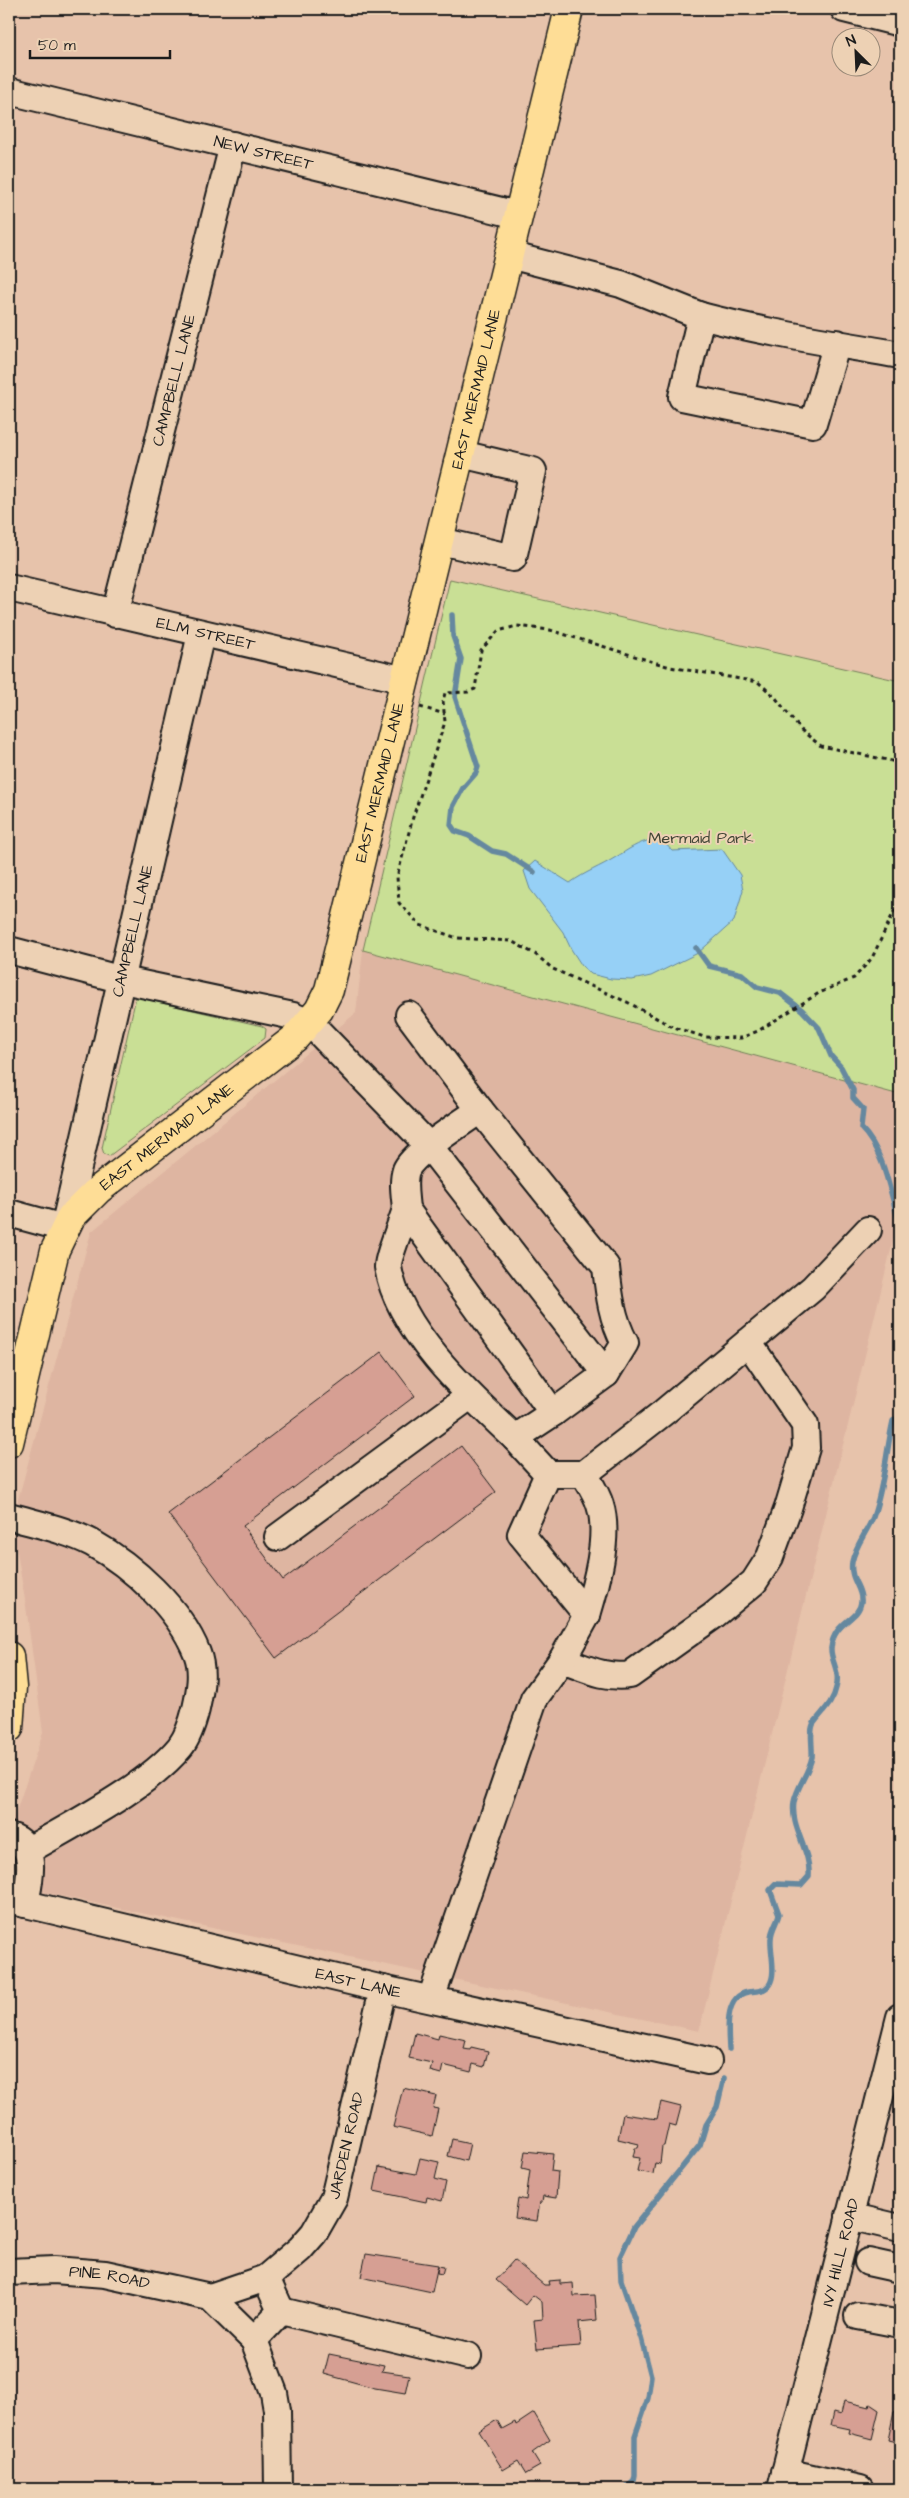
<svg xmlns="http://www.w3.org/2000/svg" width="909" height="2498" font-family="'Architects Daughter',sans-serif">
	<rect width="100%" height="100%" fill="#e7c3ab"/>
	<filter id="ink" filterUnits="userSpaceOnUse"><feTurbulence type="fractalNoise" baseFrequency=".02" numOctaves="2"/><feDisplacementMap in="SourceGraphic" scale="10" xChannelSelector="R" yChannelSelector="G"/><feConvolveMatrix kernelMatrix="1 2 1 2 8 2 1 2 1" color-interpolation-filters="sRGB"/></filter>
	<g filter="url(#ink)">
		<path fill="#deb5a1" d="M363 950 900 1095V1213L699 2031 9 1885V1832L43 1733 26 1606 12 1522 91 1232 356 1013Z"/>
		<g fill="#c9df95" stroke="#727e58">
			<path d="M450 579 900 681V1095L363 950Z"/>
			<path d="M136 997 262 1026 266 1029 265 1038 109 1156 104 1154 102 1148Z"/>
		</g>
		<path fill="#96d0f6" stroke="#65889f" d="M652 840 665 843 672 851 722 849 740 875 743 890 734 921 698 953 651 976 632 980 611 979 591 974 582 966 571 949 563 932 530 889 524 871 535 861 570 883C585 872 600 867 616 857 628 850 638 842 652 840Z"/>
		<g fill="none" stroke-linecap="round" stroke-linejoin="round">
			<g stroke="#65889f" stroke-width="5.5">
				<path d="M452 615 453 636 461 659 455 697 478 767 476 773 463 788 453 807 451 825 455 831 469 836 492 851 506 854 534 872"/>
				<path d="M696 948 709 966 742 974 757 987 780 993 802 1010 819 1028 831 1056 841 1067 853 1090V1098L863 1109 861 1128C885 1152 890 1194 900 1225"/>
				<path d="M729 2049C728 2031 724 1996 748 1992 756 1991 764 1992 769 1985 777 1974 770 1951 771 1939 771 1929 777 1923 779 1914L770 1890 776 1884 801 1885 809 1876C811 1850 790 1828 794 1802 797 1786 809 1773 812 1757 813 1747 809 1730 814 1723 823 1711 833 1703 836 1688 841 1671 830 1660 831 1648 834 1621 859 1620 861 1602 863 1588 849 1580 852 1562 855 1546 867 1532 873 1517 884 1487 886 1452 893 1421L900 1416"/>
				<path d="M625 2489 634 2481 635 2476V2436L648 2398 651 2376 641 2338 621 2280 620 2257 634 2227 700 2145 706 2125 717 2107 724 2078"/>
			</g>
		</g>
		<g fill="#d69f93" stroke="#1c1c1c">
			<path d="M382 1352 415 1396 243 1526 283 1580 461 1446 496 1492 276 1658 168 1514Z"/>
			<path d="M415 2033 438 2039 439 2034 466 2040 464 2049 470 2050 471 2047 488 2051 484 2067 473 2064 471 2072 443 2065 441 2074 430 2071 432 2063 409 2058Z"/>
			<path d="M403 2088 436 2096 433 2108 438 2109 432 2136 393 2127Z"/>
			<path d="M661 2102 681 2107 676 2126 669 2124 664 2146H662L660 2164 655 2163 653 2174 637 2171 640 2158 633 2157 635 2148H638L639 2144 618 2139 623 2114 657 2119Z"/>
			<path d="M452 2139 470 2143 466 2161 448 2156Z"/>
			<path d="M525 2151 553 2154 551 2171 558 2172 556 2198 543 2196 542 2202H540L537 2221 515 2218 518 2198 526 2200 530 2170 522 2168Z"/>
			<path d="M420 2158 439 2162 435 2179 446 2182 442 2201 427 2197 426 2202 374 2191 379 2167 416 2174Z"/>
			<path d="M366 2254 438 2265 432 2292 361 2277Z"/>
			<path d="M514 2260 544 2285H549L548 2281 560 2280V2284L573 2283 574 2296 595 2295 597 2320 579 2322 581 2346 537 2349 534 2320 543 2319 542 2302 533 2295 525 2305 496 2280Z"/>
			<path d="M438 2266 444 2267 442 2274 437 2273Z"/>
			<path d="M329 2354 384 2365 382 2371 409 2375 405 2393 375 2388 324 2374Z"/>
			<path d="M844 2401 869 2407 870 2404 879 2410 872 2439 849 2433 850 2429 831 2425 834 2412 841 2414Z"/>
			<path d="M897 2411 900 2412V2443L888 2440 894 2412Z"/>
			<path d="M534 2413 550 2440 532 2453 540 2466 526 2474 518 2461 503 2470 479 2431 497 2420 502 2429 515 2422 516 2425Z"/>
		</g>
		<g fill="none" stroke-linecap="round" stroke-linejoin="round">
			<g stroke="#1c1c1c" stroke-width="30">
				<g id="minor">
					<path d="M844 9 900 23"/>
					<path id="s1" d="M9 91 518 215"/>
					<path d="M509 255 621 284 701 316"/>
					<path d="M837 343 813 424 682 397 701 316C766 333 834 343 900 355"/>
					<path d="M440 541 513 558 533 471 461 454"/>
					<path id="s2" d="M9 588 405 680"/>
					<path id="s3" d="M115 614 233 145"/>
					<path d="M9 950 123 980 293 1016 310 1023 429 1146 606 1374 553 1413 406 1209C405 1196 402 1182 406 1170 413 1153 463 1122 480 1110L409 1015"/>
					<path d="M480 1110 606 1267C609 1294 612 1319 625 1343L606 1374"/>
					<path d="M406 1209C403 1220 387 1259 388 1267 398 1330 470 1396 515 1438L553 1413"/>
					<path id="s4" d="M9 1213 64 1228 201 634"/>
					<path d="M548 1474H584L664 1412 813 1288 868 1230"/>
					<path d="M584 1474C590 1484 597 1494 600 1505 610 1536 596 1585 587 1615"/>
					<path d="M9 1516C36 1524 67 1530 92 1543 133 1566 179 1608 197 1653 204 1671 200 1691 196 1709 193 1721 188 1737 180 1747 147 1787 73 1824 27 1851"/>
					<path d="M278 1537 470 1396"/>
					<path d="M562 1660C585 1668 605 1679 630 1675L713 1616 754 1582 770 1557 788 1508 806 1448 805 1425 748 1342"/>
					<path d="M9 1836C40 1845 29 1881 25 1904"/>
					<path id="s5" d="M9 1900 383 1989 708 2061"/>
					<path d="M431 1999 534 1699 562 1660 587 1615 521 1534 548 1474 515 1438"/>
					<path d="M849 2216 900 2228"/>
					<path d="M868 2262 900 2269"/>
					<path id="s6" d="M9 2272 54 2270 105 2274 210 2297 266 2278 281 2311 254 2340 210 2297"/>
					<path id="s7" d="M266 2278 300 2249 314 2233 334 2198 383 1989"/>
					<path d="M281 2311 468 2356"/>
					<path d="M858 2316 900 2324"/>
					<path d="M254 2340 274 2393 277 2410 278 2489"/>
					<path d="M785 2472 860 2489"/>
					<path id="s8" d="M781 2489 900 2017"/>
				</g>
			</g>
			<g stroke="#1c1c1c" stroke-width="31">
				<g id="major">
					<path id="s9" d="M9 1443 55 1250 71 1217 98 1190 295 1038 319 1010 329 990 569 9"/>
					<path d="M9 1656 12 1687 9 1728"/>
				</g>
			</g>
			<g stroke="#1c1c1c" stroke-width="3" stroke-dasharray="4 4" stroke-linecap="butt">
				<path d="M420 707 445 714"/>
				<path d="M900 766 892 761 821 746 801 730 775 697 758 682 670 667 550 630 517 626 498 631 481 650 475 689 468 692 445 693 443 701 445 722 413 817 397 877 399 903 420 925 457 938 511 941 535 954 553 969 629 1003 671 1026 704 1037 741 1038 758 1031 819 993 854 978 872 958 900 899"/>
			</g>
			<use href="#minor" stroke="#edd1b4" stroke-width="26"/>
			<use href="#major" stroke="#fedd96" stroke-width="28"/>
		</g>
	</g>
	<g text-anchor="middle" dominant-baseline="central" stroke-width="4" stroke-linejoin="round" paint-order="stroke">
		<g font-size="16" fill="#1c1c1c" stroke="#edd1b4">
			<text stroke="none"><textPath href="#s1" startOffset="262">NEW STREET</textPath></text>
			<text stroke="none"><textPath href="#s3" startOffset="241">CAMPBELL LANE</textPath></text>
			<text stroke="none"><textPath href="#s9" startOffset="1200">EAST MERMAID LANE</textPath></text>
			<text stroke="none"><textPath href="#s2" startOffset="202">ELM STREET</textPath></text>
			<text stroke="none"><textPath href="#s9" startOffset="795">EAST MERMAID LANE</textPath></text>
			<text stroke="none"><textPath href="#s4" startOffset="362">CAMPBELL LANE</textPath></text>
			<text stroke="none"><textPath href="#s9" startOffset="360">EAST MERMAID LANE</textPath></text>
			<text stroke="none"><textPath href="#s5" startOffset="359">EAST LANE</textPath></text>
			<text stroke="none"><textPath href="#s7" startOffset="160">JARDEN ROAD</textPath></text>
			<text stroke="none"><textPath href="#s8" startOffset="244">IVY HILL ROAD</textPath></text>
			<text stroke="none"><textPath href="#s6" startOffset="101">PINE ROAD</textPath></text>
		</g>
		<g font-size="16" fill="#3f4334" stroke="#edd1b4">
			<text x="701" y="838">Mermaid Park</text>
		</g>
	</g>
	<rect width="909" height="2498" fill="none" stroke="#edd1b4" stroke-width="30"/>
	<rect x="15" y="15" width="879" height="2468" fill="none" stroke="#1c1c1c" stroke-width="2" filter="url(#ink)"/>
	<g transform="translate(856 52) rotate(336)"><circle r="24" fill="#edd1b4" stroke="#998977"/>
	<path d="M0-4L9 19L0 12L-9 19Z" fill="#1c1c1c"/>
	<text y="-8" font-size="14" font-weight="bold" text-anchor="middle" fill="#1c1c1c">N</text>
	</g>
	<path d="M30 50v8h140v-8" fill="none" stroke="#1c1c1c" stroke-width="2.5"/>
	<text x="38" y="50" font-size="15" fill="#1c1c1c" stroke="#edd1b4" stroke-width="4" paint-order="stroke">50 m</text>
</svg>
